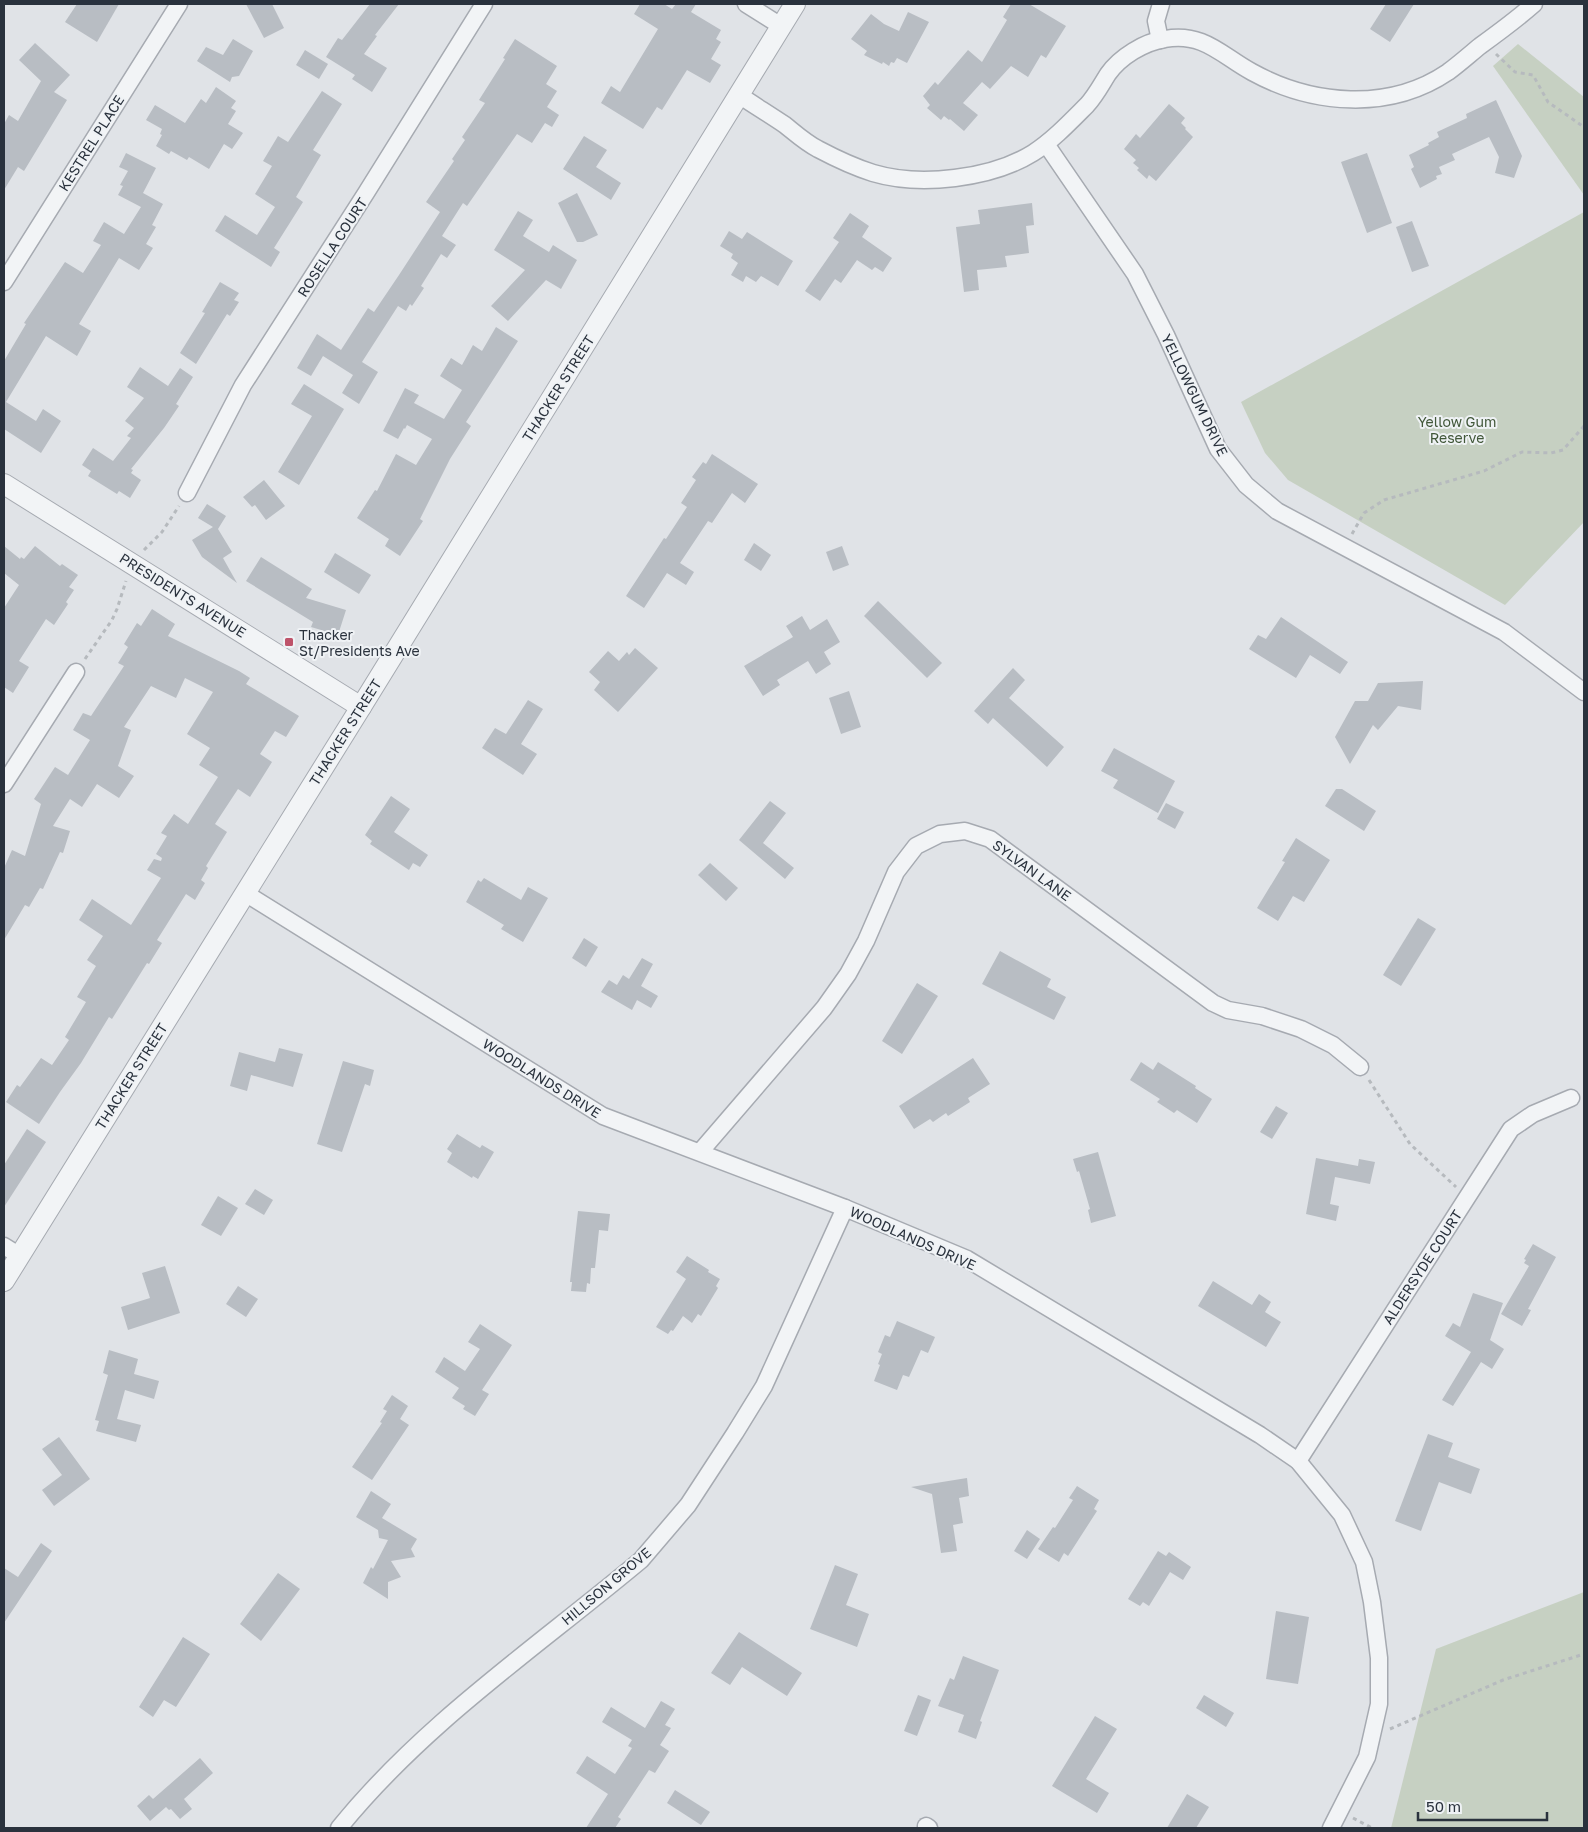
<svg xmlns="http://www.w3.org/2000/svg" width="1588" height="1832" font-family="'Golos Text',sans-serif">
	<rect width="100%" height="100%" fill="#e0e3e7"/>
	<g fill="#c6d0c2">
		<path d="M1518 44 1584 97V195L1493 66Z"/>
		<path d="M1584 212V522L1505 605 1288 480 1265 453 1241 402Z"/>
		<path d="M1584 1592V1828H1391L1436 1649Z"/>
	</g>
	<g fill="#b8bdc3">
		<path d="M77 4H119L97 42 65 22Z"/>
		<path d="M246 4H272L284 28 264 38Z"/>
		<path d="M370 4H399L375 35 377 36 364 54 387 68 372 92 352 79 355 75 326 57 338 38 342 40Z"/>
		<path d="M640 4H664L672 9 676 4H696L691 12 721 30 716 39 721 42 711 59 721 65 710 83 687 70 662 110 657 107 643 129 601 103 611 86 620 92 658 29 634 14Z"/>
		<path d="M1011 4H1029L1066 26 1046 58 1041 55 1028 77 1011 66 990 89 982 82 963 103 978 115 964 131 950 119 949 120 944 116 941 120 927 108 930 105 923 96 935 82 938 85 968 50 982 62 1007 20 1003 17Z"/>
		<path d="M1386 4H1414L1390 42 1370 29Z"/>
		<path d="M908 12 929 22 907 63 897 58 894 63 891 62 889 66 883 62 882 64 864 55 867 51 851 39 871 14 884 24 899 31Z"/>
		<path d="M233 39 253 51 239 76 232 77 230 82 197 61 206 47 223 55Z"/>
		<path d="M515 39 557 66 546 84 557 91 547 107 559 115 552 127 545 123 532 143 517 134 467 206 463 203 442 236 456 245 447 258 441 254 421 286 424 288 412 306 410 304 406 311 398 306 362 362 378 372 359 404 342 393 353 375 323 356 311 376 297 368 317 334 341 350 368 308 374 312 399 275 440 212 426 202 454 161 452 159 465 140 462 137 485 103 479 100 505 59 503 58Z"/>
		<path d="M35 43 70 75 54 92 67 100 24 171 18 167 4 190V124L9 115 18 121 41 81 19 60Z"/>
		<path d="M305 50 328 64 319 79 296 65Z"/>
		<path d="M216 87 236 101 231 108 236 111 228 124 243 133 232 149 224 144 209 169 189 157 187 160 171 151 169 154 156 146 162 135 160 134 162 129 146 120 155 105 185 123 201 99 206 103Z"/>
		<path d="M322 91 342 104 313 150 321 155 296 197 303 202 274 248 280 252 271 267 215 231 225 215 257 235 275 207 255 194 272 166 263 161 278 136 288 142Z"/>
		<path d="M1496 100 1522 156 1514 178 1495 173 1499 157 1489 137 1452 154 1455 160 1439 167 1442 174 1436 176 1437 179 1420 188 1411 169 1414 167 1409 155 1429 145 1428 143 1439 137 1437 132 1467 118 1466 114Z"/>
		<path d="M1169 104 1185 118 1181 123 1186 128 1185 129 1193 137 1156 181 1149 175 1147 179 1137 170 1139 168 1133 163 1136 160 1124 149 1136 134 1140 138Z"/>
		<path d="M584 136 607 150 596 167 621 183 611 200 563 169Z"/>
		<path d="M126 153 156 168 143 193 163 204 152 225 156 227 146 244 153 248 139 270 119 258 79 324 91 331 77 356 46 336 6 402 36 421 43 409 61 421 41 453 4 429V361L26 324 24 323 65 262 83 273 101 245 93 241 104 222 124 234 141 207 118 195 123 186 120 185 128 171 119 167Z"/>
		<path d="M1367 153 1392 223 1367 233 1341 162Z"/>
		<path d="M577 193 598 235 583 242H577L558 203Z"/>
		<path d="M1032 203 1034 225 1026 226 1029 253 1005 256 1007 267 977 270 979 290 964 292 956 227 980 224 978 210Z"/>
		<path d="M518 211 533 220 523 236 549 252 553 245 577 260 561 289 546 280 508 321 491 306 525 270 494 250Z"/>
		<path d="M850 213 869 226 862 237 892 258 883 272 875 267 872 270 857 260 841 283 835 279 820 301 805 291 839 242 833 238Z"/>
		<path d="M1412 221 1429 266 1412 272 1396 227Z"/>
		<path d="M729 231 742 239 747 232 793 261 778 286 761 276 756 282 746 276 743 282 731 275 738 263 731 258 733 254 720 246Z"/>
		<path d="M220 282 239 293 234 300 239 302 230 316 227 314 196 364 180 353 205 313 202 312Z"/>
		<path d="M496 327 518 341 466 422 471 426 450 459 420 519 423 521 400 556 385 546 389 539 357 518 375 490 377 491 396 454 416 465 432 439 407 425 405 429 404 428 398 439 383 431 405 388 419 395 414 403 444 419 462 390 440 376 451 358 462 365 473 345 482 351Z"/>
		<path d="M140 367 168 386 180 368 193 377 176 404 179 406 164 428 131 469 133 470 131 473 141 480 130 498 119 491 117 494 88 476 91 471 82 465 93 448 113 461 131 438 127 436 134 428 125 421 144 398 127 387Z"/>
		<path d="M304 384 344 409 299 485 278 472 312 416 291 404Z"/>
		<path d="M712 454 758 484 745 503 732 493 712 523 708 521 680 563 694 572 686 585 667 573 644 608 626 596 664 538 666 539 687 507 681 503 696 480 692 477 703 462 706 464Z"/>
		<path d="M264 480 285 506 266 520 255 505 252 507 243 497Z"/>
		<path d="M207 504 226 516 218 529 232 552 223 558 237 583 202 557 192 540 213 527 198 518Z"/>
		<path d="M754 543 771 555 761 571 744 560Z"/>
		<path d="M4 546 20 559 21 557 24 559 35 546 60 566 62 564 78 575 69 587 74 590 66 602 68 604 54 625 46 619 19 661 29 667 13 693 4 687V608L19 585 4 573Z"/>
		<path d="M842 546 849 565 833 571 826 552Z"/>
		<path d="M335 553 371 575 359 594 324 572Z"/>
		<path d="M261 557 312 589 306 598 346 610 338 635 311 627 313 622 246 581Z"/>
		<path d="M878 601 942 663 927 678 864 616Z"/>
		<path d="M152 609 175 624 168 636 239 671 250 678 246 684 299 716 286 737 275 731 260 754 272 762 250 797 238 789 215 824 227 832 206 866 208 868 201 880 205 883 195 900 186 894 157 940 162 943 149 964 147 963 112 1019 109 1017 81 1063 60 1092 39 1124 6 1102 17 1085 20 1087 41 1058 52 1065 69 1040 65 1037 86 1002 77 997 96 966 87 960 103 936 79 920 92 899 131 925 161 878 147 870 154 859 161 861 162 858 156 854 167 836 161 833 174 814 188 824 218 777 199 765 210 748 187 734 213 692 185 678 176 698 151 686 124 727 131 730 118 766 134 776 119 798 97 784 82 807 70 799 53 826 70 831 63 853 60 852 43 889 40 888 29 907 25 905 4 940V868L12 850 25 856 41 804 34 799 55 767 68 775 90 740 73 730 83 713 91 716 124 666 118 663 128 647 124 644 137 623 141 626Z"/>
		<path d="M802 616 810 630 827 619 840 642 824 652 831 664 816 674 808 661 777 680 780 685 763 696 744 666 793 637 786 626Z"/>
		<path d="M1281 617 1348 662 1340 674 1310 655 1296 678 1249 649 1258 635 1266 639Z"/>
		<path d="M635 648 658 668 618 712 594 690 600 682 589 672 608 651 619 661 627 652 629 655Z"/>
		<path d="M1013 668 1025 680 1009 698 1064 747 1047 767 993 718 988 724 974 711Z"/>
		<path d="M1423 681 1421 710 1398 706 1378 730 1373 725 1350 764 1335 737 1355 701H1368L1378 683Z"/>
		<path d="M849 691 861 727 841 734 829 698Z"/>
		<path d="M528 700 543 709 521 744 537 754 523 775 482 748 495 728 506 734Z"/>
		<path d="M1114 748 1175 781 1158 813 1113 788 1118 780 1101 771Z"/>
		<path d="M1336 789H1342L1376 811 1364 831 1325 806Z"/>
		<path d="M391 796 410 809 394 832 428 855 420 867 413 863 409 870 370 844 372 841 365 835Z"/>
		<path d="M770 801 786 813 763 843 794 868 785 879 739 840Z"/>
		<path d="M1166 803 1184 812 1175 829 1157 819Z"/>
		<path d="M1296 838 1330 860 1304 902 1293 896 1278 921 1257 908 1285 862 1282 861Z"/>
		<path d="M710 863 738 888 726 901 698 875Z"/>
		<path d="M484 878 521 900 528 887 548 898 523 942 501 929 504 925 466 902 478 880 481 882Z"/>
		<path d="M1418 918 1436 929 1401 986 1383 975Z"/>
		<path d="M584 938 598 947 586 967 572 958Z"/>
		<path d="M1000 951 1051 979 1047 987 1066 997 1054 1020 982 984Z"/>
		<path d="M642 958 653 964 641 986 658 996 651 1008 637 1000 632 1010 601 992 609 980 617 985 623 975 629 979Z"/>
		<path d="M917 983 938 996 902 1054 882 1041Z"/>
		<path d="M279 1048 303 1054 293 1087 251 1075 247 1091 230 1086 239 1052 275 1062Z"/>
		<path d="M973 1058 990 1084 968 1098 970 1102 948 1116 946 1113 933 1122 930 1119 914 1129 899 1106Z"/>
		<path d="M343 1061 374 1070 370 1086 365 1084 342 1152 317 1144Z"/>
		<path d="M1141 1062 1153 1070 1158 1062 1196 1086 1195 1088 1212 1099 1197 1123 1177 1110 1174 1113 1157 1102 1160 1099 1130 1080Z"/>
		<path d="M1276 1106 1288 1113 1272 1139 1260 1132Z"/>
		<path d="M27 1129 46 1142 4 1207V1165Z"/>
		<path d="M457 1134 480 1148 482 1145 494 1152 478 1179 473 1176 472 1178 447 1162 452 1153 447 1149Z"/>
		<path d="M1098 1152 1116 1216 1091 1223 1088 1210 1090 1209 1079 1171 1077 1172 1073 1159Z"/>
		<path d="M1316 1158 1358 1166 1359 1159 1375 1162 1370 1184 1335 1177 1330 1204 1339 1206 1336 1221 1306 1214Z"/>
		<path d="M255 1189 273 1200 264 1215 245 1204Z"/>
		<path d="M218 1196 238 1208 221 1236 201 1225Z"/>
		<path d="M578 1211 610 1214 608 1231 599 1230 595 1268H591L590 1284 587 1283 586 1292 571 1291 572 1282H570Z"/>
		<path d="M1533 1244 1556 1257 1528 1309 1531 1310 1522 1326 1501 1314 1529 1266 1524 1263 1526 1260 1524 1259Z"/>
		<path d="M687 1256 709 1270 708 1272 720 1279 716 1286 718 1288 701 1316 698 1314 692 1323 683 1316 673 1331 671 1330 668 1334 656 1327 686 1279 676 1272Z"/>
		<path d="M165 1266 180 1313 128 1330 121 1307 150 1298 142 1273Z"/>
		<path d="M1213 1281 1252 1305 1259 1294 1271 1302 1265 1312 1281 1322 1266 1347 1198 1306Z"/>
		<path d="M238 1286 258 1299 246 1317 226 1304Z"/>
		<path d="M1473 1293 1503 1303 1490 1340 1504 1349 1492 1369 1481 1362 1453 1406 1442 1400 1471 1352 1445 1336 1453 1323 1460 1327Z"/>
		<path d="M897 1321 935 1337 928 1353 921 1350 909 1377 903 1375 897 1390 874 1381 880 1365 878 1364 882 1354 878 1352 885 1335 890 1337Z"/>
		<path d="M480 1324 512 1345 482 1390 489 1394 475 1416 463 1409 465 1406 452 1398 459 1388 435 1372 444 1357 465 1371 480 1349 468 1342Z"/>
		<path d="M109 1350 138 1359 134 1374 159 1381 154 1399 125 1390 117 1419 141 1425 136 1442 96 1431 99 1421 95 1420 108 1375 103 1373Z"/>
		<path d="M392 1395 408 1406 400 1419 409 1425 372 1480 352 1467 382 1423 380 1422 387 1411 383 1409Z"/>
		<path d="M1428 1434 1453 1443 1448 1457 1480 1469 1471 1494 1439 1482 1421 1531 1395 1521Z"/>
		<path d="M59 1437 90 1479 54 1506 42 1490 62 1475 42 1449Z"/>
		<path d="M967 1478 969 1496 959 1498 963 1523 953 1525 957 1551 941 1553 932 1494 911 1487Z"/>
		<path d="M1077 1486 1099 1500 1094 1509 1097 1511 1068 1556 1064 1553 1059 1562 1038 1549 1053 1527 1055 1528 1073 1500 1069 1498Z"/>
		<path d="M371 1491 391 1504 382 1518 417 1539 411 1549 415 1557 391 1561 401 1577 388 1582V1599L363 1583 371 1567 373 1569 388 1540 379 1538 378 1530 356 1517Z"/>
		<path d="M1027 1530 1040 1539 1027 1559 1014 1551Z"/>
		<path d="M41 1543 52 1551 4 1623V1568L18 1577Z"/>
		<path d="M1158 1551 1166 1556 1169 1552 1191 1567 1183 1580 1170 1572 1149 1606 1143 1602 1140 1606 1128 1599Z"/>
		<path d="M835 1565 858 1574 846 1605 869 1614 857 1647 810 1629Z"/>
		<path d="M278 1573 300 1589 261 1641 240 1624Z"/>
		<path d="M1276 1611 1309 1617 1298 1684 1266 1679Z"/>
		<path d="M739 1632 802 1673 787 1696 742 1667 730 1685 711 1673Z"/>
		<path d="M183 1637 210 1654 176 1707 164 1700 153 1717 139 1707Z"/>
		<path d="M963 1656 999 1670 980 1721 982 1722 976 1739 958 1732 964 1715 938 1706 950 1678 954 1680Z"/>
		<path d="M918 1695 931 1700 917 1736 904 1731Z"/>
		<path d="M1204 1695 1234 1713 1226 1727 1196 1708Z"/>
		<path d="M661 1701 675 1709 665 1725 671 1728 660 1745 669 1751 655 1773 649 1770 618 1817 621 1819 615 1828H586L608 1794 576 1773 587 1756 615 1774 632 1748 628 1746 632 1740 602 1722 611 1707 645 1728Z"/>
		<path d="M1095 1716 1117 1729 1086 1779 1109 1793 1097 1813 1052 1786Z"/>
		<path d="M200 1758 213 1773 184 1799 192 1809 180 1819 171 1809 169 1810 166 1807 150 1821 137 1806 149 1795 153 1799Z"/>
		<path d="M675 1790 710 1812 701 1825 667 1803Z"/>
		<path d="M1187 1794 1209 1807 1196 1828H1167Z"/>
	</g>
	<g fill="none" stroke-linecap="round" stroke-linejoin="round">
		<g stroke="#a6aab1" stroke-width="19">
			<g id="minor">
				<path d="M746 4 781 26"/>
				<path d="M1160 40 1156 21 1161 4"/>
				<path d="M739 95C754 105 770 115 785 125 795 133 806 143 818 149 835 158 854 167 873 173 920 187 991 179 1033 153 1053 140 1070 122 1087 105 1096 95 1101 85 1108 74 1120 57 1144 42 1165 39 1204 32 1222 56 1252 72 1312 105 1389 112 1448 72 1459 64 1469 55 1480 46 1498 33 1517 19 1534 4"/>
				<path d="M1046 144 1135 274 1166 335 1218 449 1246 485 1277 511 1504 632 1584 692"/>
				<path d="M4 282 179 4"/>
				<path d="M187 493 243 385 366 193 484 4"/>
				<path d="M4 784 76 672"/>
				<path d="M245 893 603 1116 845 1208 967 1259 1260 1435 1298 1461 1342 1515 1364 1562 1372 1602 1379 1658V1704L1367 1757 1331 1828"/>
				<path d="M700 1152 824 1008 848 974 866 941 896 872 916 846 940 834 965 831 990 839 1213 1003 1228 1010 1262 1016 1301 1029 1333 1045 1360 1067"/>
				<path d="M4 1246 20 1256"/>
				<path d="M1298 1461 1511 1129 1533 1114 1571 1098"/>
				<path d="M926 1826 929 1828"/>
				<path d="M339 1828C424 1723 537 1647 641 1560L688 1505 735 1433 764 1386 845 1208"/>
			</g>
		</g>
		<g stroke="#a6aab1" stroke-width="22">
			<g id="tertiary">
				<path d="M4 484 361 707"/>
				<path d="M4 1281 361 707 795 4"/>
			</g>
		</g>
		<g stroke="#b6babe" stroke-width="3" stroke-dasharray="4 4" stroke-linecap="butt">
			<path d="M1496 54 1515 72 1533 75 1548 102 1584 127"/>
			<path d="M1352 534 1364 513 1384 500 1484 471 1522 452 1551 453 1563 450 1584 426"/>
			<path d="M144 550 162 532 179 506"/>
			<path d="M85 659 112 620 117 609 126 581"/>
			<path d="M1369 1080 1410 1144 1456 1187"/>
			<path d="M1390 1729 1503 1680 1584 1654"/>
			<path d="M1353 1818 1372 1828"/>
		</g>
		<use href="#minor" stroke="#f2f4f6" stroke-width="16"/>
		<use href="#tertiary" stroke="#f2f4f6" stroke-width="20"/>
	</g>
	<rect fill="#be536a" stroke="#eff2f5" stroke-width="2" x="284" y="637" width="10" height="10" rx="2.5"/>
	<g text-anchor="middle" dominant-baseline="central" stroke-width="4" stroke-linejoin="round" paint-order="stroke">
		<g font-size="14" fill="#2a323d" stroke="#eff2f5">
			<text transform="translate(91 143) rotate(-58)">KESTREL PLACE</text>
			<text transform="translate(332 247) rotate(-57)">ROSELLA COURT</text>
			<text transform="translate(558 388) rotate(-58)">THACKER STREET</text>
			<text transform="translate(1195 395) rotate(64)">YELLOWGUM DRIVE</text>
			<text transform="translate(183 595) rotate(32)">PRESIDENTS AVENUE</text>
			<text transform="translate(345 732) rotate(-58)">THACKER STREET</text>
			<text transform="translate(1032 870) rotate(36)">SYLVAN LANE</text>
			<text transform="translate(131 1076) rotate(-58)">THACKER STREET</text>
			<text transform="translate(542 1078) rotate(32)">WOODLANDS DRIVE</text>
			<text transform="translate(913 1238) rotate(24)">WOODLANDS DRIVE</text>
			<text transform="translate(1422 1267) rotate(-57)">ALDERSYDE COURT</text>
			<text transform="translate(606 1586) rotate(-40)">HILLSON GROVE</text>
		</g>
		<g font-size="14" fill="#415739" stroke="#eff2f5">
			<text x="1457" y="421">Yellow Gum<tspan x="1457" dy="16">Reserve</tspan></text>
		</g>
		<g font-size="14" fill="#2a323d" stroke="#eff2f5" text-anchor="start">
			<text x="299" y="634">Thacker<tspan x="299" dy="16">St/Presidents Ave</tspan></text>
		</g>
	</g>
	<rect width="1588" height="1832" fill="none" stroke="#2a323d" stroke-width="10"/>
	<path d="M1418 1812v8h129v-8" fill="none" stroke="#2a323d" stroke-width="2.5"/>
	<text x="1426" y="1812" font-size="15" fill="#2a323d" stroke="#eff2f5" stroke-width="4" paint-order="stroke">50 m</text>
</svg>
